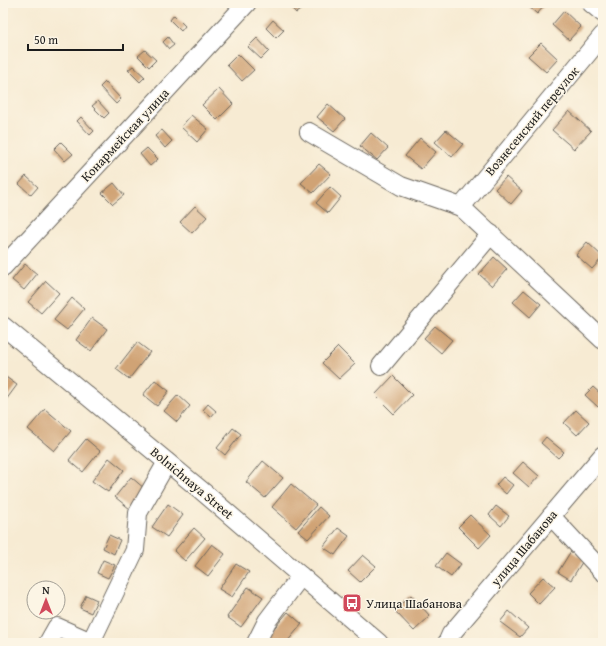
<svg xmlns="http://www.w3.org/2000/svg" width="606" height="646" font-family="'Gentium Book Plus',serif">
	<rect width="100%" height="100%" fill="#fcf5e5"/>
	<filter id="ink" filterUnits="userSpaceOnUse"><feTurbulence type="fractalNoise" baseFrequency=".025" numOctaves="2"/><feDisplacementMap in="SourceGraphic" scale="8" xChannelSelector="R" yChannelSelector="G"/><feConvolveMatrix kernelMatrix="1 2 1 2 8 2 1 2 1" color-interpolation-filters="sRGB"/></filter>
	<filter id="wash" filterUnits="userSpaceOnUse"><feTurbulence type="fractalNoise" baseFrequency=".012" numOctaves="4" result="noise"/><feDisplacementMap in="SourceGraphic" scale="16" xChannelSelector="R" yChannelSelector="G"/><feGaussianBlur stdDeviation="0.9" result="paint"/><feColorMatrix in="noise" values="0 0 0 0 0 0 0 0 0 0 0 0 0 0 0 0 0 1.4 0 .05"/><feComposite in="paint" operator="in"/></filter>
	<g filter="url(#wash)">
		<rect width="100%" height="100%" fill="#f7ebd3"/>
		<g id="blocks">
			<g fill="#d0a374">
				<path d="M287 3H305L307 5 296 13Z"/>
				<path d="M525 3H547L537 14Z"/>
				<path d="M564 11 581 27 569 40 552 25Z"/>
				<path d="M174 15 185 26 181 31 170 20Z"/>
				<path d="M273 20 284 30 276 38 266 28Z"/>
				<path d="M168 37 174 45 169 49 163 42Z"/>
				<path d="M257 38 269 51 261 59 248 47Z"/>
				<path d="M541 43 558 59 546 72 528 56Z"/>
				<path d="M145 50 156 60 149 67 138 56Z"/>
				<path d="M238 54 254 70 242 81 227 65Z"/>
				<path d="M133 66 145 77 140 82 128 70Z"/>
				<path d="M105 82 121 99 116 104 100 87Z"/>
				<path d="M219 89 233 104 217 120 202 105Z"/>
				<path d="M98 101 109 113 104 118 92 106Z"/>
				<path d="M328 104 345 119 334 131 317 117Z"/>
				<path d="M569 111 591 131 574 149 552 130Z"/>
				<path d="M191 115 208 129 197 142 181 127Z"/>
				<path d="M81 117 94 131 90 135 77 121Z"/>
				<path d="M162 130 172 141 165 148 155 136Z"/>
				<path d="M446 130 463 144 452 157 435 142Z"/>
				<path d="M371 133 388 148 377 160 360 146Z"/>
				<path d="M420 138 436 152 421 169 405 156Z"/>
				<path d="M61 142 73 154 65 161 54 149Z"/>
				<path d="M147 148 158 159 150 166 140 154Z"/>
				<path d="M319 164 331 174 313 193 301 183Z"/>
				<path d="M26 176 38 187 31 195 19 184Z"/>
				<path d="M506 177 522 191 511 204 495 189Z"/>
				<path d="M114 183 124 195 113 204 102 193Z"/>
				<path d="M330 187 341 197 328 213 316 203Z"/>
				<path d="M195 206 207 217 192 233 180 222Z"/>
				<path d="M587 242 603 257 592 269 576 255Z"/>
				<path d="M494 257 507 269 492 286 479 274Z"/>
				<path d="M25 264 37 274 24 290 12 280Z"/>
				<path d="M46 281 59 293 41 313 28 302Z"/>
				<path d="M524 290 541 304 530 317 513 302Z"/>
				<path d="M72 298 84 309 67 330 54 320Z"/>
				<path d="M92 318 107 329 91 351 76 340Z"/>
				<path d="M435 326 452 340 441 353 424 338Z"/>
				<path d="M137 342 150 352 129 379 116 369Z"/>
				<path d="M338 347 355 364 339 379 322 363Z"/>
				<path d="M3 375 17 385 3 404Z"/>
				<path d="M393 376 412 395 394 414 375 395Z"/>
				<path d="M155 380 169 391 157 406 143 395Z"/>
				<path d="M593 387 603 396V402L598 407 585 395Z"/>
				<path d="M178 395 190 406 177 422 164 411Z"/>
				<path d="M208 404 216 411 211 417 203 410Z"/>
				<path d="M45 409 71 431 54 451 28 429Z"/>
				<path d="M576 410 589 422 577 435 564 423Z"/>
				<path d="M233 428 241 434 225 455 217 448Z"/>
				<path d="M546 437 564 452 558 458 541 443Z"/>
				<path d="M86 439 100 451 83 472 69 460Z"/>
				<path d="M109 458 124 470 108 492 92 481Z"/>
				<path d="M263 461 283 478 265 498 246 482Z"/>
				<path d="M523 462 539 476 529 487 513 473Z"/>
				<path d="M131 477 145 489 130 509 115 497Z"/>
				<path d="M503 477 513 485 506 494 496 485Z"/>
				<path d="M291 484 316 505 296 528 272 507Z"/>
				<path d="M168 504 183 515 167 537 152 527Z"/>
				<path d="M496 506 509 516 501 526 489 515Z"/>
				<path d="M319 507 329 516 308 539 298 531Z"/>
				<path d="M470 515 491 535 479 548 458 527Z"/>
				<path d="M194 528 205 538 185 561 174 551Z"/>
				<path d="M338 528 349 536 335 555 323 547Z"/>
				<path d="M109 535 120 540 114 554 103 548Z"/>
				<path d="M212 544 225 554 208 576 195 566Z"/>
				<path d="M571 551 584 559 571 580 558 572Z"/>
				<path d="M446 553 461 564 451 577 436 566Z"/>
				<path d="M363 555 376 566 360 582 348 571Z"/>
				<path d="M103 560 115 565 108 578 97 573Z"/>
				<path d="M236 564 249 572 232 597 219 589Z"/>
				<path d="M543 577 555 587 539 604 528 593Z"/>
				<path d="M248 587 263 597 241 627 227 617Z"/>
				<path d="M86 595 97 600 91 613 80 608Z"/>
				<path d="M411 595 430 616 414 631 394 610Z"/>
				<path d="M509 611 528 628 520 637 500 622Z"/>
				<path d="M288 612 302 624 286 643H267L264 640Z"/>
			</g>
		</g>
	</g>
	<g filter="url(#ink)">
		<use href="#blocks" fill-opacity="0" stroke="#69645c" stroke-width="1"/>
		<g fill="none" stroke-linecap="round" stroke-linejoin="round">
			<g stroke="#69645c" stroke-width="20">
				<g id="minor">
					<path d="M591 3 603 13"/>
					<path d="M309 132 401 186 461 207 603 340"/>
					<path d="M461 207 603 35"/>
					<path d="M3 267 247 3"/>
					<path d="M3 326 202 491 379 643"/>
					<path d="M381 366 491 234"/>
					<path d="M551 516 603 572"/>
					<path d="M48 643 57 627 91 642 135 550 138 513 167 462"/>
					<path d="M256 643 267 621 301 576"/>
					<path d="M447 643 451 634 603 455"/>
				</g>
			</g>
			<use href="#minor" stroke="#fff" stroke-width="18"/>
		</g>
	</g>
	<defs>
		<g id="bus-square" transform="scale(1)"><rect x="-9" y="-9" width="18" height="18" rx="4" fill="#d1495b" stroke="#fcf5e5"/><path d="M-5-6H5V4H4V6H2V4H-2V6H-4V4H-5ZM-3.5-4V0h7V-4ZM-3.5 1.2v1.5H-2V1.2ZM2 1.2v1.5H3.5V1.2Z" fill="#fff"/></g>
	</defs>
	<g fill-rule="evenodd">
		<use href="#bus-square" x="352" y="603"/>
	</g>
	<g text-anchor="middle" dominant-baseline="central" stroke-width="3" stroke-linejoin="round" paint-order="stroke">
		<g font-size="13" fill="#1c1c1c" stroke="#fcf5e5">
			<text transform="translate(532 121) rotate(-50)">Вознесенский переулок</text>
			<text transform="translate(125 135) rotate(-47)">Конармейская улица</text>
			<text transform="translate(192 483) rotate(40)">Bolnichnaya Street</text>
			<text transform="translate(524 548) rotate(-50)">улица Шабанова</text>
		</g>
		<g font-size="13" fill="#1c1c1c" stroke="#fcf5e5" text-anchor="start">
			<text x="366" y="603">Улица Шабанова</text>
		</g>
	</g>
	<rect width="606" height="646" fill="none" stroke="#fcf5e5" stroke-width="16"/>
	<g transform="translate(46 600)"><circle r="19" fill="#fcf5e5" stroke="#a29e95"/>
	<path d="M0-3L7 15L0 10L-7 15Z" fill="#d1495b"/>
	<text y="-6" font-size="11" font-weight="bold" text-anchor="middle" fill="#1c1c1c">N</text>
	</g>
	<path d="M28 44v6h95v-6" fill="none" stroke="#1c1c1c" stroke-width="2"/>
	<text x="34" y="44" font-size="12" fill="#1c1c1c" stroke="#fcf5e5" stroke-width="3" paint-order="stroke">50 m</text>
</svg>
